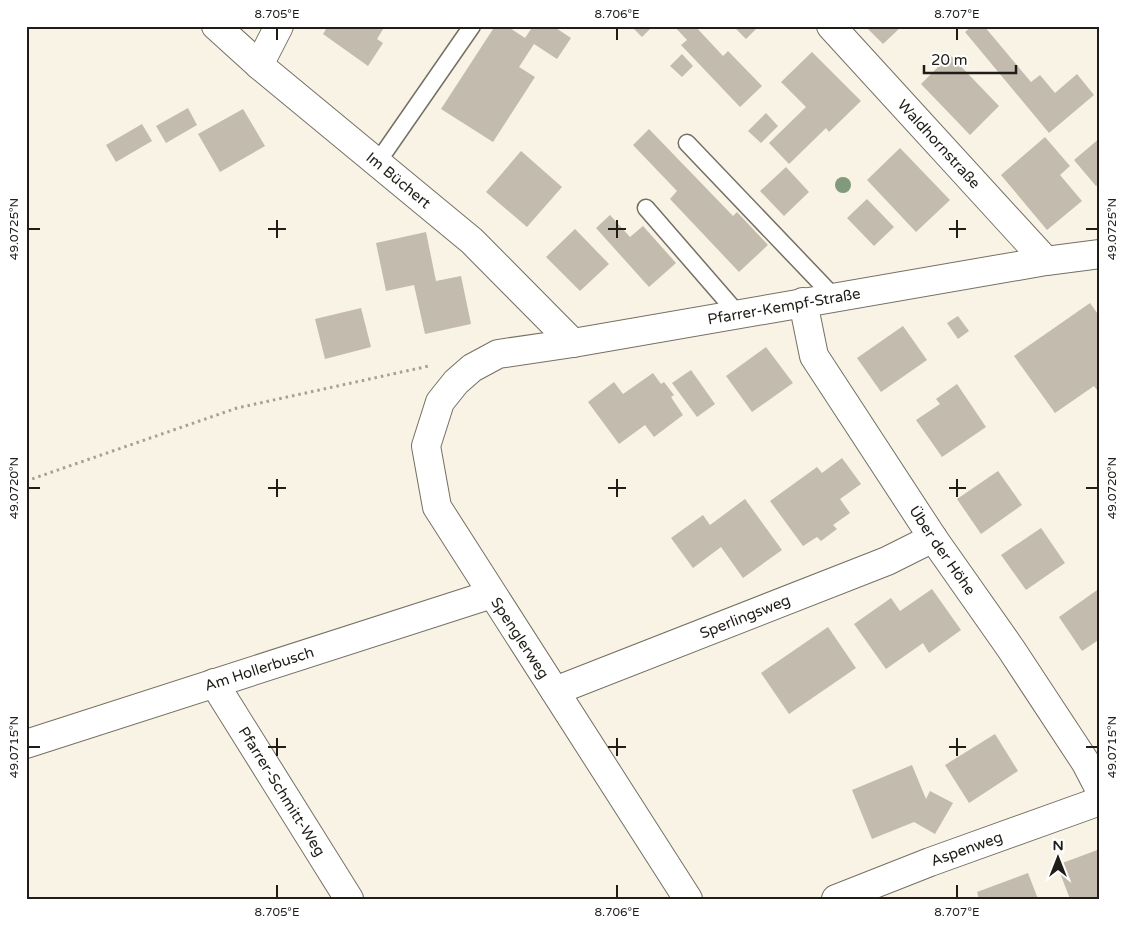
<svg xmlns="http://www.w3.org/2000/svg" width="1126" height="925" font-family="'Varela Round',sans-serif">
	<rect width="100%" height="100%" fill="#f8f3e5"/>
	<g fill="#c3bbae">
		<path d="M328 26H385L377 39 383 43 368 66 323 34Z"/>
		<path d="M495 26H507L525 38 533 26H553L571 38 557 59 534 44 519 67 535 77 493 142 441 109Z"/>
		<path d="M631 26H653L642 37Z"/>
		<path d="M674 26H695L723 56 728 51 762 86 740 107 681 45 687 40Z"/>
		<path d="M733 26H759L746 39Z"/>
		<path d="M865 26H902L883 44Z"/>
		<path d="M972 26H984L1031 82 1040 75 1055 93 1077 74 1094 95 1049 133 965 32Z"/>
		<path d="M812 52 861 101 829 132 826 128 789 164 769 143 806 107 781 82Z"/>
		<path d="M682 54 693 66 682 77 670 66Z"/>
		<path d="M950 55 999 106 970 135 921 84Z"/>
		<path d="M188 108 197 125 166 143 156 126Z"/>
		<path d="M243 109 265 146 220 172 198 134Z"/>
		<path d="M766 113 778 126 761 143 748 131Z"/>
		<path d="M142 124 152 141 116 162 106 145Z"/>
		<path d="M649 129 733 216 737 212 768 245 739 272 670 199 677 191 633 145Z"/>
		<path d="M1045 137 1070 166 1060 175 1082 201 1047 230 1001 175Z"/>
		<path d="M1100 138V183L1096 186 1074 160Z"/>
		<path d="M900 148 950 200 916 232 867 180Z"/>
		<path d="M521 151 562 187 527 227 486 192Z"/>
		<path d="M786 167 809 192 784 216 760 191Z"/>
		<path d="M867 199 894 227 874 246 847 218Z"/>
		<path d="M610 215 630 237 643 226 676 263 649 287 596 228Z"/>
		<path d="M575 229 609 264 580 291 546 257Z"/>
		<path d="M426 232 436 281 461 276 471 324 425 334 414 285 386 291 376 243Z"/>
		<path d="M1090 303 1100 317V394L1094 386 1055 413 1014 356Z"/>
		<path d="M361 308 371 347 325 359 315 319Z"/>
		<path d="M958 316 969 331 958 339 947 323Z"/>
		<path d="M903 326 927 360 881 392 857 358Z"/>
		<path d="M766 347 793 383 752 412 726 376Z"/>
		<path d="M691 370 715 404 697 417 672 383Z"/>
		<path d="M653 373 661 384 664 382 674 395 671 397 683 415 654 437 645 425 619 444 588 402 614 382 623 394Z"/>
		<path d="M957 384 986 427 942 457 916 420 940 404 936 399Z"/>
		<path d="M842 458 861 484 840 499 850 513 833 525 837 529 821 541 817 537 803 546 770 501 817 467 822 473Z"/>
		<path d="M998 471 1022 505 981 534 957 499Z"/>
		<path d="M745 499 782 550 743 578 721 547 693 568 671 538 703 515 710 525Z"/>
		<path d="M1041 528 1065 563 1026 590 1001 555Z"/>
		<path d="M1100 588V639L1082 651 1059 617Z"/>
		<path d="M932 589 961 630 929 653 923 643 886 669 854 624 891 598 900 611Z"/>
		<path d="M828 627 856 668 789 714 761 673Z"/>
		<path d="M995 734 1018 771 969 803 945 765Z"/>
		<path d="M912 765 926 799 930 791 953 803 935 834 914 822 872 839 852 790Z"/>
		<path d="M1100 849V899H1070L1057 865Z"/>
		<path d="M1028 873 1038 899H979L977 892Z"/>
	</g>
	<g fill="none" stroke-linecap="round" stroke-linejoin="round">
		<g stroke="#757063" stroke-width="19">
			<g id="lane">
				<path d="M687 143 834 297"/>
				<path d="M377 163 472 26"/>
				<path d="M646 208 738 314"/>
			</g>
		</g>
		<g stroke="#757063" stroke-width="30">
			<g id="street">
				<path id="s1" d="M216 26 259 65 472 241 573 343"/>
				<path id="s2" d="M831 26 1046 261"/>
				<path d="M259 65 279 26"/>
				<path id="s3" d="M803 302 814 356 933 538 1011 649 1086 763 1100 790"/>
				<path id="s4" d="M214 683 349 899"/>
				<path id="s5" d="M555 691 887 561 933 538"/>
				<path id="s6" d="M26 744 492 594"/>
				<path id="s7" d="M688 899 437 507 426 446 440 402 456 382 472 368 498 354 573 343 1046 261 1100 254"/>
				<path id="s8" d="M836 899 930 862 1100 801"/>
			</g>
		</g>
		<path stroke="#a4a095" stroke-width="3" stroke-dasharray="2.5 4" stroke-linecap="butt" d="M26 481 237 408 429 366"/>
		<use href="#lane" stroke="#fff" stroke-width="16"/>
		<use href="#street" stroke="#fff" stroke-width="28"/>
	</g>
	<circle fill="#819a7b" cx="843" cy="185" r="8"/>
	<path fill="none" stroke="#1f1d18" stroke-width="2" d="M277 28V40M617 28V40M957 28V40M277 220V238M617 220V238M957 220V238M28 229H40M268 229H286M608 229H626M949 229H966M1086 229H1098M277 479V497M617 479V497M957 479V497M28 488H40M268 488H286M608 488H626M949 488H966M1086 488H1098M277 738V756M617 738V756M957 738V756M28 747H40M268 747H286M608 747H626M949 747H966M1086 747H1098M277 885V898M617 885V898M957 885V898"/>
	<g text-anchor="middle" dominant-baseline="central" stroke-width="4" stroke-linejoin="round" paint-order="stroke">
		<g font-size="15" fill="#1f1d18" stroke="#fff">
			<text stroke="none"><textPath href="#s2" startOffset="160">Waldhornstraße</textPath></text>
			<text stroke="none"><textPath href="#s1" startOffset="239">Im Büchert</textPath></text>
			<text stroke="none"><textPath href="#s7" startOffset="940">Pfarrer-Kempf-Straße</textPath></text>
			<text stroke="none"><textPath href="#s3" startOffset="288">Über der Höhe</textPath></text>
			<text stroke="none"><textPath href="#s5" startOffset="204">Sperlingsweg</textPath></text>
			<text transform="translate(520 638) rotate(57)">Spenglerweg</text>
			<text stroke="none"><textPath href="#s6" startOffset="245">Am Hollerbusch</textPath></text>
			<text stroke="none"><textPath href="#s4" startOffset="128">Pfarrer-Schmitt-Weg</textPath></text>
			<text stroke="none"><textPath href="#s8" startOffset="140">Aspenweg</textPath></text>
		</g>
	</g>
	<rect width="1126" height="925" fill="none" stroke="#ffffff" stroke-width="55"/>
	<g transform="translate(1058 858)" stroke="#ffffff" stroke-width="4" paint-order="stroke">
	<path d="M0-4L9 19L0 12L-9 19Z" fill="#1f1d18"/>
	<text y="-8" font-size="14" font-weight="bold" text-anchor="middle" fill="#1f1d18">N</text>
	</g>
	<path d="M924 65v8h92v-8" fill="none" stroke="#1f1d18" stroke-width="2.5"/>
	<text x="931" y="65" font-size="15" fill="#1f1d18" stroke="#ffffff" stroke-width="4" paint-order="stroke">20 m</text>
	<rect x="28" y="28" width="1070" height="870" fill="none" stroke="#1f1d18" stroke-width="2"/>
	<g font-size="12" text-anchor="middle" fill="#1f1d18">
		<text x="277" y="18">8.705°E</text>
		<text x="617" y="18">8.706°E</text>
		<text x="957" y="18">8.707°E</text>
		<text transform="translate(14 229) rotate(-90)" y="4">49.0725°N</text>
		<text transform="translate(1112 229) rotate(-90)" y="4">49.0725°N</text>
		<text transform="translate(14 488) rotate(-90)" y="4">49.0720°N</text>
		<text transform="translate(1112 488) rotate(-90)" y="4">49.0720°N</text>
		<text transform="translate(14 747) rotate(-90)" y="4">49.0715°N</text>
		<text transform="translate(1112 747) rotate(-90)" y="4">49.0715°N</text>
		<text x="277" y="916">8.705°E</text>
		<text x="617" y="916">8.706°E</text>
		<text x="957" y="916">8.707°E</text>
	</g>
</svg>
